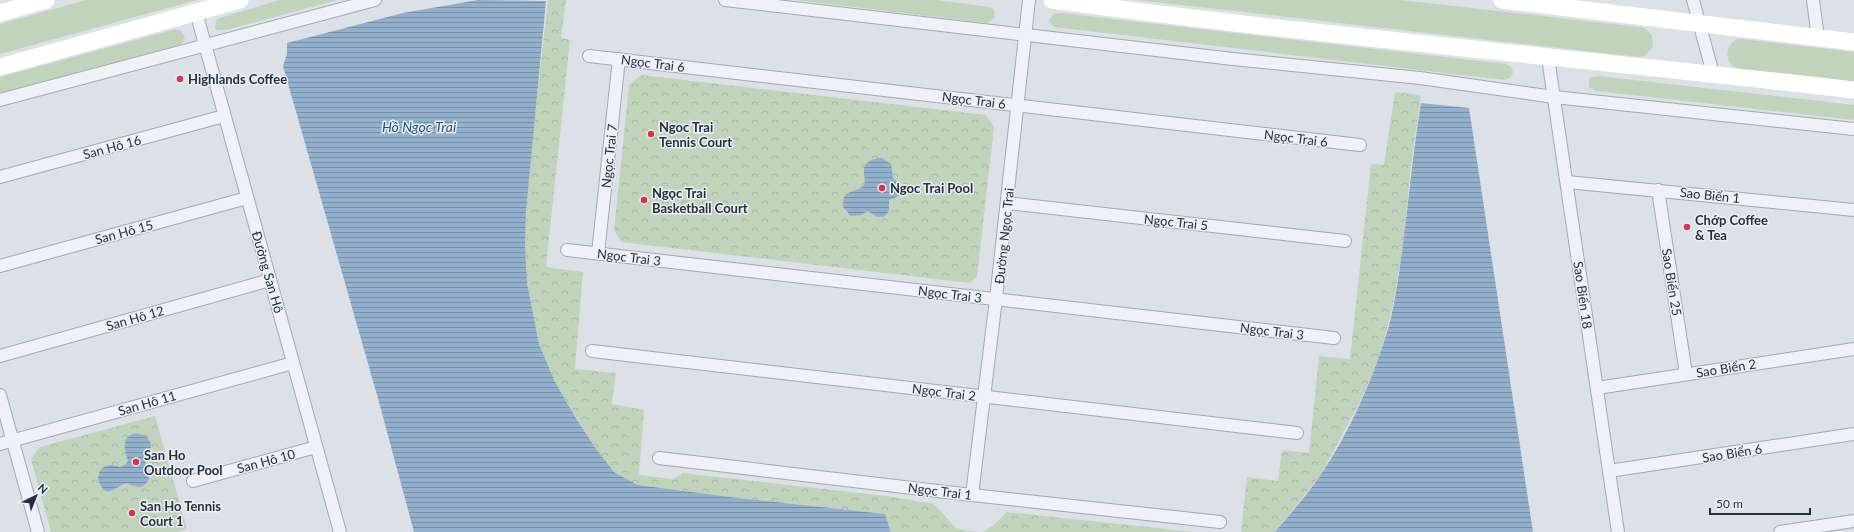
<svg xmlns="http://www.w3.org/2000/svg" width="1854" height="532" font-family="Lato,sans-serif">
	<defs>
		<pattern id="forest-crowns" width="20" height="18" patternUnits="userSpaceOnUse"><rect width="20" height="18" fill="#c2d3bc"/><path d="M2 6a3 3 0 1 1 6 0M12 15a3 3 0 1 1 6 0" fill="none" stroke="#a7b5a3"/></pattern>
		<pattern id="water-rules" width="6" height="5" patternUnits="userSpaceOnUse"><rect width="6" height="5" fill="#92afcc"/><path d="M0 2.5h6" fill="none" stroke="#778fa7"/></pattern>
	</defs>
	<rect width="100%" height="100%" fill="#dce1e8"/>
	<g fill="#c2d3bc">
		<path d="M86 0H197L0 54V24Z"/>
		<path d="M280 0H338L226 30H216L215 27 216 20 220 18Z"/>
		<path d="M795 0H936L990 7 994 10 995 18 987 23Z"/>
		<path d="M1137 0H1401L1638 27 1644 28 1652 35 1653 47 1645 56 1639 57Z"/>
		<path d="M1061 13 1506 64 1511 67 1513 72 1511 77 1505 80 1054 27 1049 21 1053 14Z"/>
		<path d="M176 29 180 30 185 37 183 42 179 45 0 93V77Z"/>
		<path d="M1737 39H1742L1854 52V82L1738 69C1724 62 1724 47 1737 39Z"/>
		<path d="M1599 76 1854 105V120L1596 91 1589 87V79L1591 77Z"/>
	</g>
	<g fill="url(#forest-crowns)">
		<path d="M548 0H566L561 38 570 40 546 267 583 272 575 369 616 373 612 404 644 410 639 475 673 479 683 473 886 496 934 504 956 528 968 531 983 532 994 525 1007 512 1194 532H891L885 514 738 498 638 485 614 472 594 446 555 382 539 344 527 283 525 245 526 211 531 151Z"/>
		<path d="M641 75 986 115 994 127 977 277 970 283 621 242 614 230 629 85Z"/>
		<path d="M1395 92 1421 95 1411 165 1403 247 1393 305 1380 355 1363 396 1322 473 1275 532H1241L1247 477 1278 481 1282 450 1309 453 1319 356 1350 359 1371 164 1384 165Z"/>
		<path d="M155 416 187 529 177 532H51L31 459 40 447Z"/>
	</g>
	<g fill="url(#water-rules)">
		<path d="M478 0 546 1 526 211 525 245 527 283 539 344 555 382 576 418 594 446 614 472 638 485 738 498 885 514 891 532H414L379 402 283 66 287 54V43L403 13Z"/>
		<path d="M1421 103 1469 108 1533 532H1275C1291 513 1308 494 1322 473 1353 427 1383 358 1394 304 1406 238 1410 170 1421 103Z"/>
		<path d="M877 158H882L891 164 893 178 901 185V191L897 197 889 200V211L884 217H877L868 211 861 215 851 216 843 207 844 197C850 189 859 192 865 184 865 170 859 164 877 158Z"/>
		<path d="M137 433 146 436 151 443 150 453 145 460C146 471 155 480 141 487L133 486 127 483C116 485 106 503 98 479 99 465 109 463 120 467L126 464 128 461C124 449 121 435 137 433Z"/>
	</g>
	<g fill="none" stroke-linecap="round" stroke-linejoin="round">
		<g stroke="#a1a8b2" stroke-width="14">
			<g id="minor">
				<path d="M725 0 1233 59 1420 78 1554 97 1854 129"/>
				<path d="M1693 0 1713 74"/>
				<path d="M1813 0 1818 38"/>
				<path d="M196 12 340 532"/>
				<path d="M589 56 1360 145"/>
				<path d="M1548 58 1618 532"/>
				<path d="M0 100 375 0"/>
				<path d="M0 177 224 116"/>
				<path d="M1567 182 1854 210"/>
				<path d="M1658 190 1686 374"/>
				<path d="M1007 203 1345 241"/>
				<path d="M567 250 1334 338"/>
				<path d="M598 253 619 59"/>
				<path d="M0 266 247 198"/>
				<path d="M592 351 1297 433"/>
				<path d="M0 356 270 280"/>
				<path d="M1597 388 1854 349"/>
				<path d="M0 395 38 532"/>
				<path d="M0 444 293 363"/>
				<path d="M659 458 972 495 1220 522"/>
				<path d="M1609 471 1854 434"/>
				<path d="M193 481 316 447"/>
				<path d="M972 495 996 299 1029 0"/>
				<path d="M1780 532 1854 521"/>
			</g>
		</g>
		<use href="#minor" stroke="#eff1f6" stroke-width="12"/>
		<g stroke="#fff" stroke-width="17">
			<path d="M1052 0C1318 36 1587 59 1854 90"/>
			<path d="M1502 0 1854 42"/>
			<path d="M0 13 46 0"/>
			<path d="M0 67 240 0"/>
		</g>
	</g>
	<g fill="#dd314e" stroke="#ebf0f5" stroke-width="1.5">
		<circle cx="180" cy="79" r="4"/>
		<circle cx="651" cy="134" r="4"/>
		<circle cx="882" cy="188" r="4"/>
		<circle cx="644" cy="200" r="4"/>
		<circle cx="1687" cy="227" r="4"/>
		<circle cx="136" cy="462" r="4"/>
		<circle cx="132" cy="513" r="4"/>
	</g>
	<g text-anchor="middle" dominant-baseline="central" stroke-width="3" stroke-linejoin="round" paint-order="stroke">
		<g font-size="13" fill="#242e40" stroke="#ebf0f5">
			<text transform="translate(653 63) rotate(7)">Ngọc Trai 6</text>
			<text transform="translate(974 100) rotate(7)">Ngọc Trai 6</text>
			<text transform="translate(1296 138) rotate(7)">Ngọc Trai 6</text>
			<text transform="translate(112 147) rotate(-15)">San Hô 16</text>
			<text transform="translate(609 156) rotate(-84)">Ngọc Trai 7</text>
			<text transform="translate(1710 195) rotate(6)">Sao Biển 1</text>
			<text transform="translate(1176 222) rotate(6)">Ngọc Trai 5</text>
			<text transform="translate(124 232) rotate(-15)">San Hô 15</text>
			<text transform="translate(1004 236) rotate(-84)">Đường Ngọc Trai</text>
			<text transform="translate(629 257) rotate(7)">Ngọc Trai 3</text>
			<text transform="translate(268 272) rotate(74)">Đường San Hô</text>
			<text transform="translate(1672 282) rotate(81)">Sao Biển 25</text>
			<text transform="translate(950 294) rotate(7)">Ngọc Trai 3</text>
			<text transform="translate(1583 295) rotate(82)">Sao Biển 18</text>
			<text transform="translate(135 318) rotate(-16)">San Hô 12</text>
			<text transform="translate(1272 331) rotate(7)">Ngọc Trai 3</text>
			<text transform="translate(1726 368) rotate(-9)">Sao Biển 2</text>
			<text transform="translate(944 392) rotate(7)">Ngọc Trai 2</text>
			<text transform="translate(147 403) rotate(-16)">San Hô 11</text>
			<text transform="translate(1732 453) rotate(-9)">Sao Biển 6</text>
			<text transform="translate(266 461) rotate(-15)">San Hô 10</text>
			<text transform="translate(940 491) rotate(7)">Ngọc Trai 1</text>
		</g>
		<g font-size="13" font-weight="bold" fill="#242e40" stroke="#ebf0f5" text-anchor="start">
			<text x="188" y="79">Highlands Coffee</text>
			<text x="659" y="127">Ngoc Trai<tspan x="659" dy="15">Tennis Court</tspan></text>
			<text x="890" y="188">Ngoc Trai Pool</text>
			<text x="652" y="193">Ngọc Trai<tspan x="652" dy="15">Basketball Court</tspan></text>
			<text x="1695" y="220">Chớp Coffee<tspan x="1695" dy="15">&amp; Tea</tspan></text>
			<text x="144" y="455">San Ho<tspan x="144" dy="15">Outdoor Pool</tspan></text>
			<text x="140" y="506">San Ho Tennis<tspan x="140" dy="15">Court 1</tspan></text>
		</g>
		<g font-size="14" font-style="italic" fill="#2a4e78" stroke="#ebf0f5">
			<text x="419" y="126">Hồ Ngọc Trai</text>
		</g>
	</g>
	<g transform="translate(36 496) rotate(43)" stroke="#ebf0f5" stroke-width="3" paint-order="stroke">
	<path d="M0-3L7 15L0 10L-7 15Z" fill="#242e40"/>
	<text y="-6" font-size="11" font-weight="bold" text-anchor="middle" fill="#242e40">N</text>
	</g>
	<path d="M1710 508v6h100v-6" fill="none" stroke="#242e40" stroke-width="2"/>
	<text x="1716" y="508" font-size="12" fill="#242e40" stroke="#ebf0f5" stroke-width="3" paint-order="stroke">50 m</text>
</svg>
